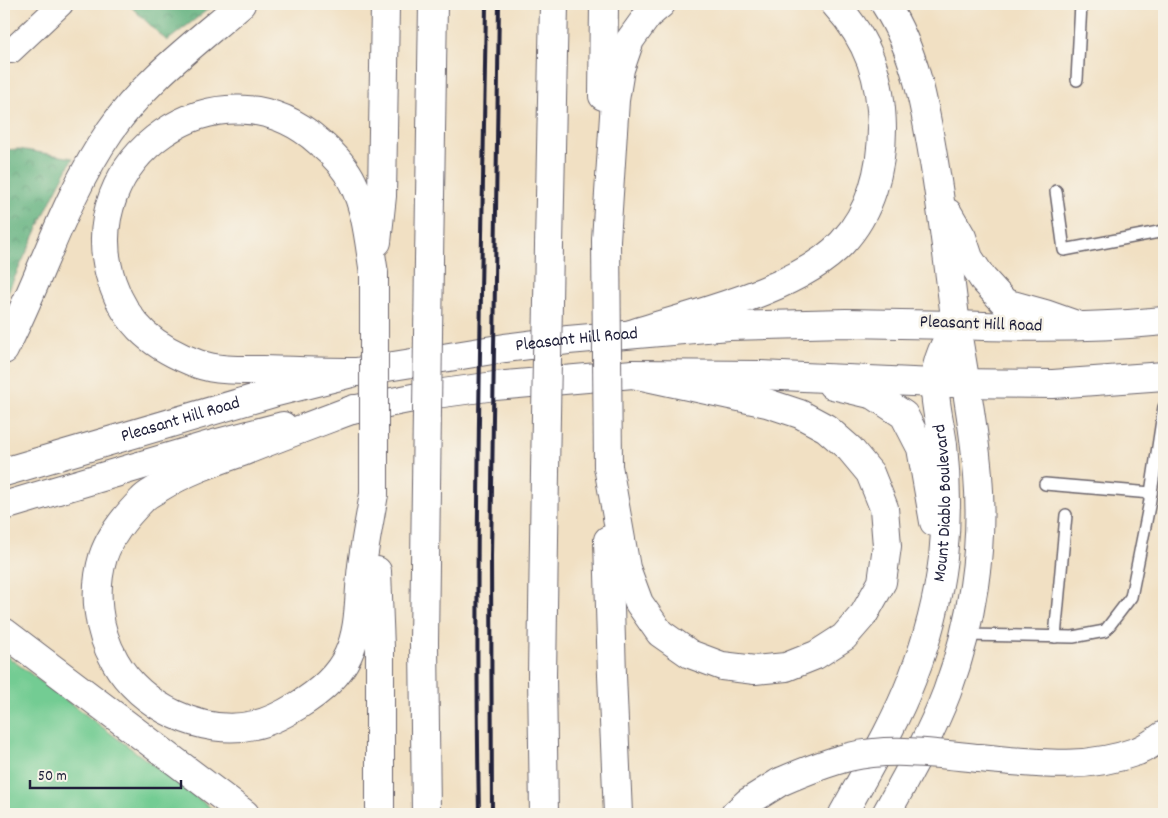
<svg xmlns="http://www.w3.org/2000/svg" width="1168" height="818" font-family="Dekko,sans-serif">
	<defs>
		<pattern id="forest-crowns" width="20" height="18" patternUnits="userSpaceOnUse" patternTransform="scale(1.25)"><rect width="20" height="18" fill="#5eb07d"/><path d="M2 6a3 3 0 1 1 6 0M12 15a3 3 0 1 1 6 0" fill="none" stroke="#4d8f68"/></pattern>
	</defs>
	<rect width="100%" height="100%" fill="#f7f3e8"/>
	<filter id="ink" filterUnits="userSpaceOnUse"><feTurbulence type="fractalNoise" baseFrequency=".02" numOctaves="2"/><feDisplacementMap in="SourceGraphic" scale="10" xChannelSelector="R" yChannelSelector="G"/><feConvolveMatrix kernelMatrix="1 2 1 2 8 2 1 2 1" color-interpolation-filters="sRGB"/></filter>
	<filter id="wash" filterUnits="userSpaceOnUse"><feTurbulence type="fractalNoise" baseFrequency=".0096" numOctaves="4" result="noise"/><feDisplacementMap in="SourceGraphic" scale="20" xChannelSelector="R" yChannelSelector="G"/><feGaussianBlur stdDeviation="1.12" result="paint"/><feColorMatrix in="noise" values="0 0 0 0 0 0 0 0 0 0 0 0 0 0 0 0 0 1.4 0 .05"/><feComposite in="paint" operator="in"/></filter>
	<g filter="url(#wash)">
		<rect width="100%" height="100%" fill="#f1e0c3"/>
		<path fill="#73cc93" stroke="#4a7767" d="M4 654 207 805 219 814H4Z"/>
		<g fill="url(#forest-crowns)" stroke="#40695c">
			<path d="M128 4H215L167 41Z"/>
			<path d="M19 149 73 158 54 194 4 300V150Z"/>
		</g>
	</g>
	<g filter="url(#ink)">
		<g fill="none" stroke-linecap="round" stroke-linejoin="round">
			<g stroke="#6a646b" stroke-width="14">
				<g id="service">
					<path d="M1077 80 1081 4"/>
					<path d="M1056 191 1064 250 1164 231"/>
					<path d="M1045 484 1151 493"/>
					<path d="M964 635 1073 637 1105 631 1131 597 1149 506 1164 407"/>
					<path d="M1055 637 1066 515"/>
				</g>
			</g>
			<g stroke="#6a646b" stroke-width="26">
				<path id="minor" d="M4 50 11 51 61 4"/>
			</g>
			<g stroke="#6a646b" stroke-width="30">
				<g id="secondary">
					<path d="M956 325C1025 328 1095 328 1164 321"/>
					<path d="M949 383 1053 384 1164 376"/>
					<path d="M832 385 874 395 904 415 921 448 934 522"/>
					<path id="s1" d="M843 814C867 770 894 726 912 679 927 641 938 599 943 558 947 520 947 483 943 445 941 427 933 398 935 381 936 360 945 343 956 325"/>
					<path d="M886 814C908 774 931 734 947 692 972 624 984 547 978 475 974 425 964 375 956 325"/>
				</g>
			</g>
			<g stroke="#6a646b" stroke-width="30">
				<g id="primary">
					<path d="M352 410 428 395 495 386 633 374 760 375 934 383"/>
					<path id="s2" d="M4 472 273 393 356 372 505 348 568 340 729 326 846 323 956 325"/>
					<path d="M4 506 210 445 283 426"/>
				</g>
			</g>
			<g stroke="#6a646b" stroke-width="30">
				<g id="motorway">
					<path d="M885 4C916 52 925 107 934 162 943 216 949 271 956 325"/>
					<path d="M603 96 604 4"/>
					<path d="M948 213 962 237 969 258 983 279 1005 303 1045 314 1079 326"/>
					<path d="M606 240 615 100 620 69 630 40 648 15 661 4"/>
					<path d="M377 242 382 196 385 4"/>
					<path d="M549 245 554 4"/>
					<path d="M429 260 433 4"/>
					<path d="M631 334C693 314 797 291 842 243 871 212 882 169 882 128 881 78 869 41 835 4"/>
					<path d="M4 350C41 278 64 198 110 131 144 81 196 43 241 4"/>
					<path d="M356 372C325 372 294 371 263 370 242 370 218 371 198 364 155 348 127 326 112 282 71 159 221 54 319 142 332 153 346 168 353 183 367 211 369 244 374 273"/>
					<path d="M354 409C317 423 279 437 242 452 213 462 185 472 159 488 153 492 146 495 142 500 126 516 110 535 103 557 93 591 97 630 115 661 140 706 203 737 254 725 269 722 284 714 297 706 317 694 338 677 348 655 361 627 358 596 362 566 365 542 370 518 374 494"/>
					<path d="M608 466 626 568 639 603 660 633 690 654 722 666 755 670 786 667 816 655 844 637 864 614 882 582 887 546 884 508 870 473 850 449 826 428 800 414 767 403 633 374"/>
					<path d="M426 486 424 643 426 814"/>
					<path d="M608 540 612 675 618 814"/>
					<path d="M377 571 380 648V814"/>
					<path d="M4 632 245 814"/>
					<path d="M979 758C1035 763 1083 771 1138 751 1147 747 1156 741 1164 735"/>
					<path d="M544 814 542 676 545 472"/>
					<path d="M735 814 748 802 780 782"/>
				</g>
			</g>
			<use href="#service" stroke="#fff" stroke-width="11"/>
			<use href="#minor" stroke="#fff" stroke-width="24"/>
			<use href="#secondary" stroke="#fff" stroke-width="28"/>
			<use href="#primary" stroke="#fff" stroke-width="28"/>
			<use href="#motorway" stroke="#fff" stroke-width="28"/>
			<g stroke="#22223b" stroke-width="4">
				<path d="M479 814C474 544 482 274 486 4"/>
				<path d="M492 814 491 556 499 4"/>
			</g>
			<g stroke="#6a646b" stroke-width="30" stroke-linecap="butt">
				<g id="motorway-bridge">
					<path d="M606 240 608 466"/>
					<path d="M545 472 549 245"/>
					<path d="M426 486 429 260"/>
					<path d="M374 494V273"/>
					<path d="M780 782C803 772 825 763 849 757 890 747 937 754 979 758"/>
				</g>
			</g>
			<use href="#motorway-bridge" stroke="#fff" stroke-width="28"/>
		</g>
	</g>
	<g text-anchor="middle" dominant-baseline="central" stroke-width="5" stroke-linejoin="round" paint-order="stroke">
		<g font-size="18" fill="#22223b" stroke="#f7f3e8">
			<text transform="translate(981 325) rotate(2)">Pleasant Hill Road</text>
			<text stroke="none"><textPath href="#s2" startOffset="589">Pleasant Hill Road</textPath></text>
			<text stroke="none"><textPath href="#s2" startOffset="184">Pleasant Hill Road</textPath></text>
			<text stroke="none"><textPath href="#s1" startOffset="332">Mount Diablo Boulevard</textPath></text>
		</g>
	</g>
	<rect width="1168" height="818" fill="none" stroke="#f7f3e8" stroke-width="20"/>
	<path d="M30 780v8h151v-8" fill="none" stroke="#22223b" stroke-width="2.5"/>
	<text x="38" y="780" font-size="15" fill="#22223b" stroke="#f7f3e8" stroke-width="4" paint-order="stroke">50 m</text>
</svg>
